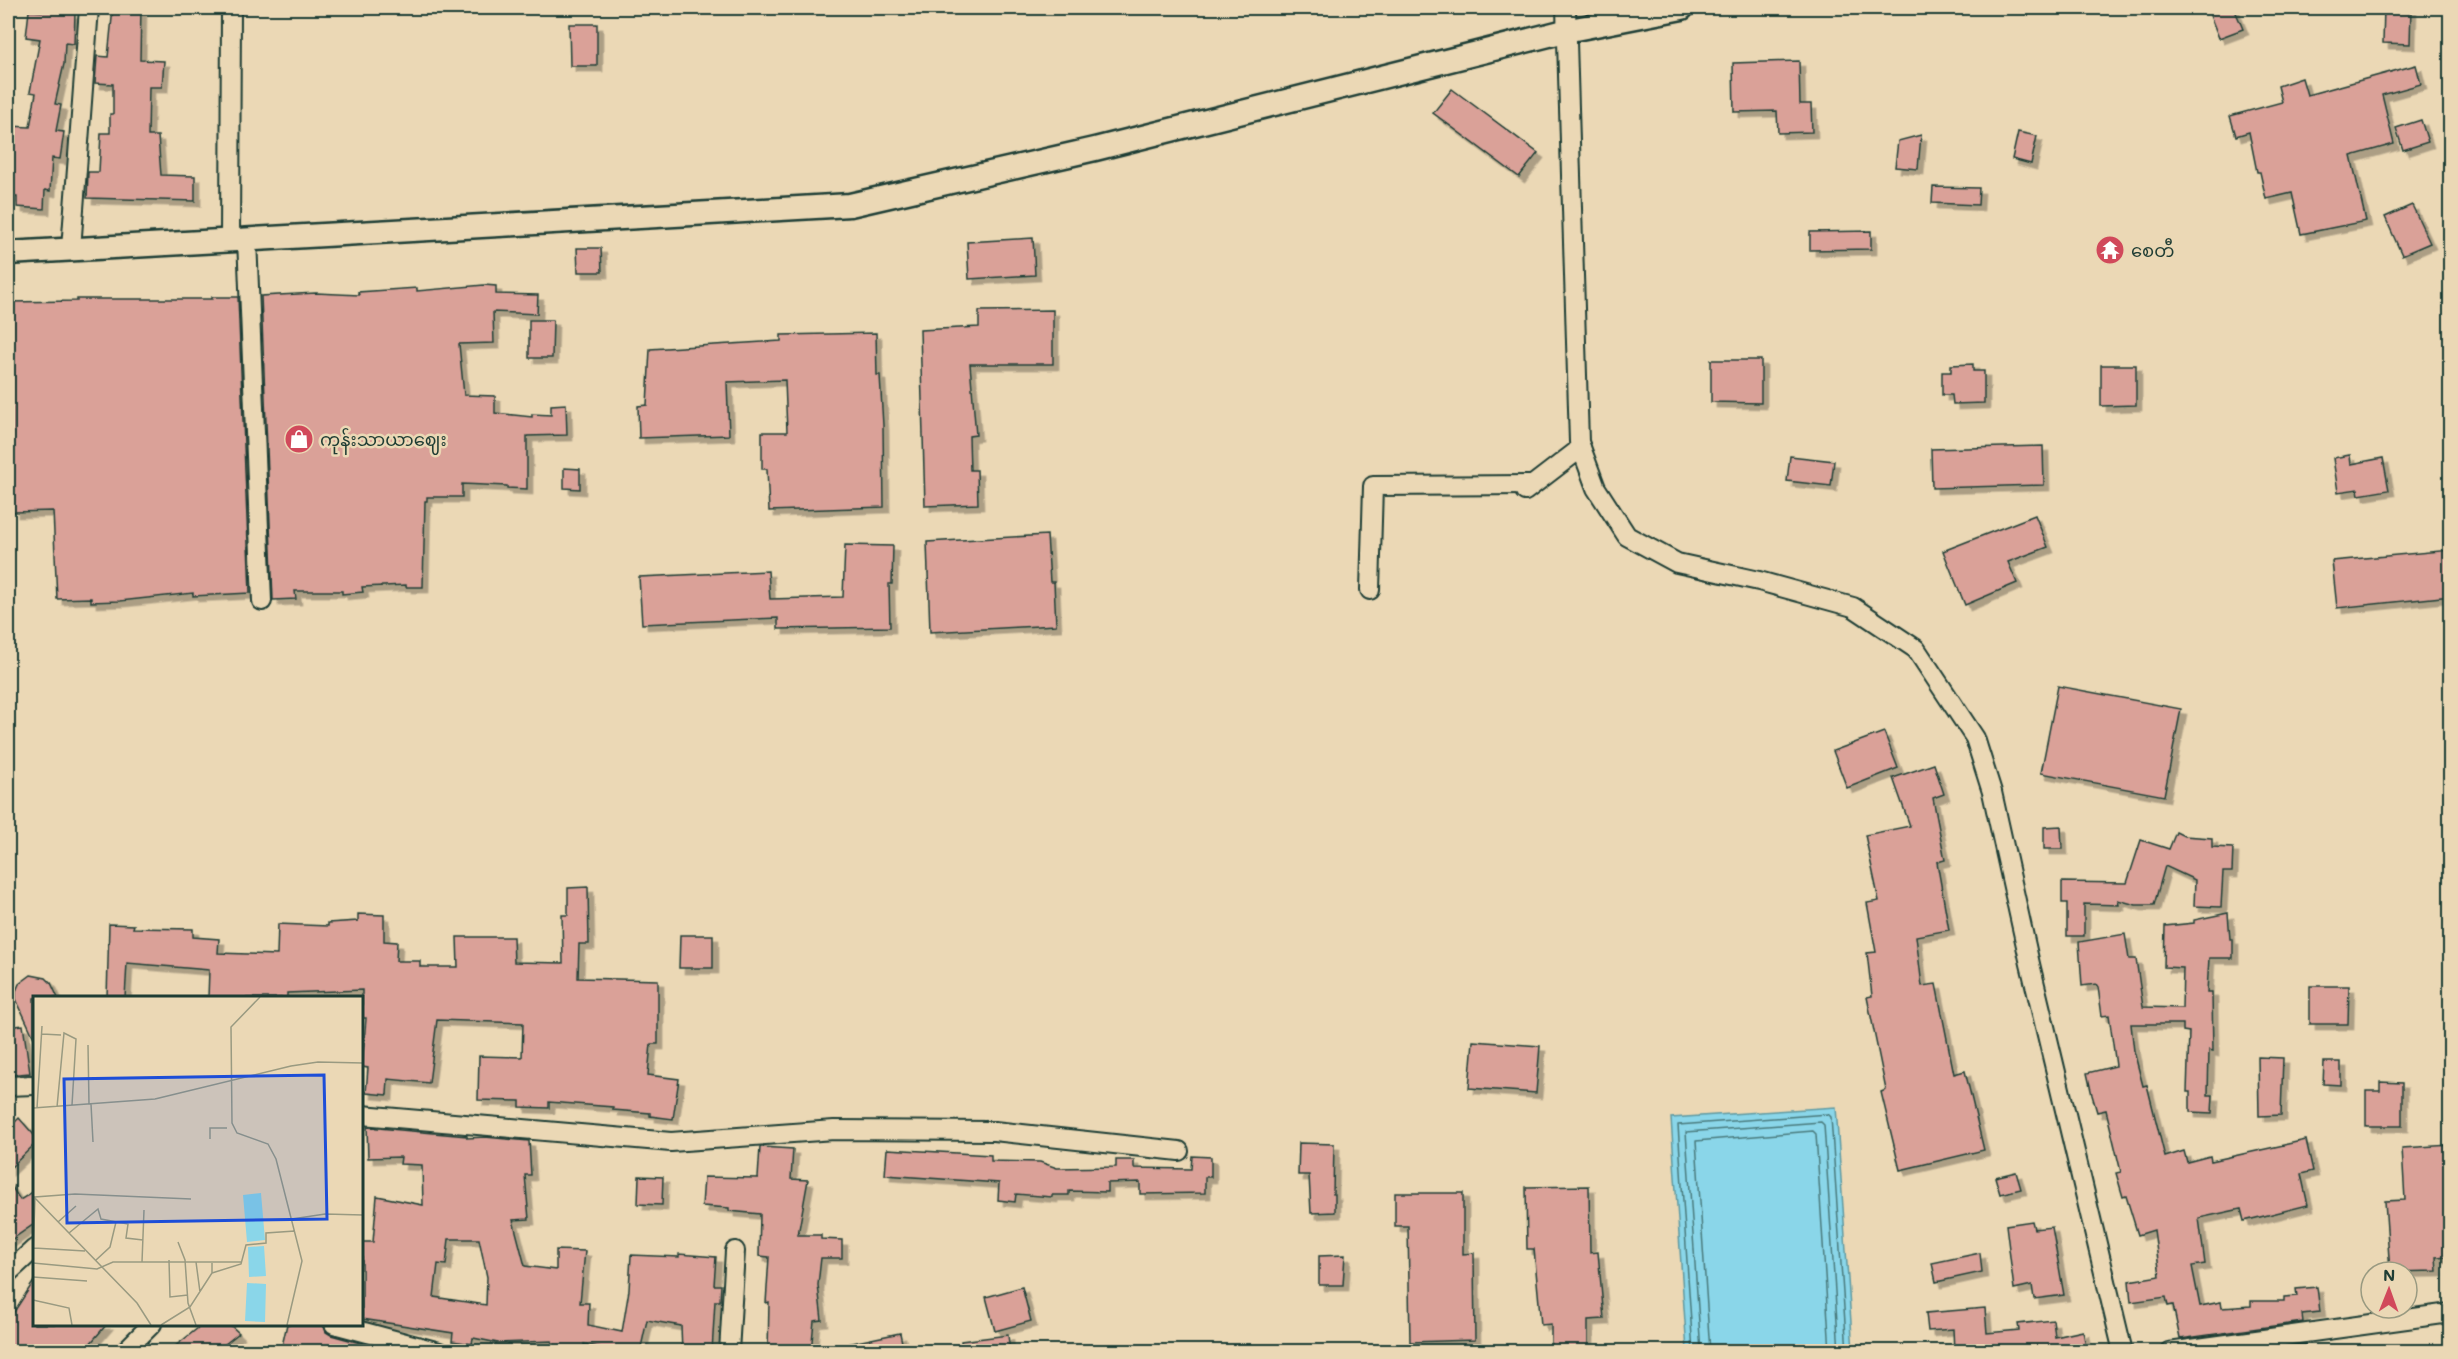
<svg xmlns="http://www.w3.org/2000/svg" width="2458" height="1359" font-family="Mali,'Noto Sans Myanmar',sans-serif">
	<defs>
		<filter id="shadow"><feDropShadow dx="5.5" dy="5.5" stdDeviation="0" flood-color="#0004"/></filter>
	</defs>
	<rect width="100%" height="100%" fill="#ebd8b5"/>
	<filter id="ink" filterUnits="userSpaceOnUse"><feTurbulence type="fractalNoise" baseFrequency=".0167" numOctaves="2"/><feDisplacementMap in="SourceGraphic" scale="12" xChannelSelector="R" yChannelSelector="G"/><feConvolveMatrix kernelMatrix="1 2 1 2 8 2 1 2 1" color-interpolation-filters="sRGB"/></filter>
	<g filter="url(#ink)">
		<path fill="#8ad6e9" stroke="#5f99a1" stroke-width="1.5" d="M1836 1107 1853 1351H1687L1671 1118Z"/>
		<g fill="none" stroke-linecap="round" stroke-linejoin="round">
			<g stroke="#4a7a7c" stroke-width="1.5">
				<path d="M1693 1352 1678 1125 1828 1114 1831 1117 1847 1352"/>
				<path d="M1701 1352 1686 1132 1821 1122 1824 1125 1839 1352"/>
				<path d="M1710 1352 1696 1141 1813 1131 1816 1134 1830 1352"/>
			</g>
		</g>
		<g fill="#daa198" stroke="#1f3d34" stroke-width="1.5" fill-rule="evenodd" filter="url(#shadow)">
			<path d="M113 8H141L140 60 164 61 162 87H149L148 136H158L161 175 195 176V201L87 198 88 172H99L101 133H110V114H113V84L95 83 97 56 108 57Z"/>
			<path d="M2207 8H2234L2243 29 2219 38Z"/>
			<path d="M2384 8H2411L2410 44 2383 43Z"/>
			<path d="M29 11 75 13 74 44 65 43 64 64 55 104 61 105 56 131 64 132 60 159 52 158 50 191 45 190 44 209 17 207V197H8V126L30 127 36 93 30 92 40 39 26 37Z"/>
			<path d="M569 24H597V66H570Z"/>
			<path d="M1799 61 1800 104H1811L1812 132 1778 133 1777 111 1734 112 1733 63Z"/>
			<path d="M2416 65 2421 84 2382 95 2394 144 2351 156 2366 221 2301 234 2292 193 2266 199 2260 172H2257L2249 132 2236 136 2230 116 2282 102 2278 86 2302 78 2307 95Z"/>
			<path d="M1452 89 1538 153 1519 177 1433 113Z"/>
			<path d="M2421 120 2428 142 2403 150 2396 128Z"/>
			<path d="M2018 132 2037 136 2031 164 2012 159Z"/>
			<path d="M1921 135 1918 169 1895 167 1898 141Z"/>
			<path d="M1933 187 1979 188 1978 205 1932 203Z"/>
			<path d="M2412 205 2430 243 2402 255 2385 217Z"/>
			<path d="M1871 231V249L1810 250V232Z"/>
			<path d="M1033 238 1035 275 969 279 967 242Z"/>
			<path d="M577 248H601L602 272H578Z"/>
			<path d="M484 285 496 286V294L538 295 537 314 493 312 494 343 459 344 464 395 495 396V413L532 417V414L551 415V405L566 404 567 435 527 436V489L507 488V486L462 484V497H427V501H425L423 587H406V585L362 587 363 592 342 594V591H295L296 599 273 600 261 296 316 293 359 295 358 292 417 288V291Z"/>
			<path d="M212 297H238L250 593 193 596V593L120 601 91 602V598L57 599 53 511 13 512 12 407H8V302L77 301V299H212Z"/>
			<path d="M1053 310V364H970L976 435 969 436 970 470H977L978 504 925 506 920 330 979 327V311Z"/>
			<path d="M529 320H553L552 358H529Z"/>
			<path d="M876 333 877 375H880L883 425 884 507 769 511 767 469H762V432H787L785 380 727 382 729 435 639 438 638 406 647 405 650 349 781 341V335Z"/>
			<path d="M1711 360H1761V403L1711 402Z"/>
			<path d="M1973 364V371H1984V403L1953 404 1952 395H1942V372H1951V365Z"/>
			<path d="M2101 365H2136V405L2101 406Z"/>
			<path d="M2043 446 2044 485 1932 488 1931 449Z"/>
			<path d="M2350 455 2351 464 2383 458 2389 490 2359 495 2358 489 2338 492 2333 458Z"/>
			<path d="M1790 456 1834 461 1831 486 1787 481Z"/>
			<path d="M564 468 580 469V489L564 488Z"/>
			<path d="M2035 515 2048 547 2008 562 2017 583 1965 605 1943 551Z"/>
			<path d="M1047 535 1050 582H1054L1056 625 930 632 927 542Z"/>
			<path d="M845 545 893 546 892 584H889L890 627 778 629V618L642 624 639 577 768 571 770 599 843 597Z"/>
			<path d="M2451 550V596L2337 608 2332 561Z"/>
			<path d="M2058 686 2181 709 2164 796 2041 773Z"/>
			<path d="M1884 732 1898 768 1847 788 1833 751Z"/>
			<path d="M1934 764 1944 794 1933 798 1945 860 1937 862 1949 930 1916 936 1922 986 1936 984 1954 1074 1965 1071 1984 1150 1900 1170 1881 1092 1886 1090 1867 997 1872 996 1867 953 1876 952 1867 903 1879 901 1865 835 1910 826 1893 778Z"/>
			<path d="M2061 826 2062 849H2044V827Z"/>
			<path d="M2176 832 2184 836 2212 838V847L2233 848 2232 872H2223L2221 907 2194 906 2195 880 2165 866 2154 905H2136L2118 900 2119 905 2084 904V936H2067V903H2062V882L2127 883 2141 840 2169 849Z"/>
			<path d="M588 887 589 944H579L578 978 658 980V1044H651L648 1075 679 1079 673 1119 650 1116V1113L613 1110V1107L549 1102V1108L520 1107V1101L478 1100 479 1056 522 1057 523 1023 437 1020 429 1083 388 1079 387 1095 366 1093 368 1068 362 1067 366 1018H362V990L287 993V998H208L209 970 127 963 125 998H107L109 924 134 925 133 928 193 929V937L219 939 218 953 277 955 278 924 328 926V923L358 921V914L384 915V941L397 942 396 961H420V967H458L457 937H513L514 962 563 963 562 915H568V888Z"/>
			<path d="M2228 913 2230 939H2233V958H2209L2207 992H2212L2213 1051 2209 1050 2208 1095H2213L2212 1113 2190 1112V1092H2187L2189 1032 2183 1031V1024H2131L2134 1051 2143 1086 2147 1085 2165 1157 2184 1151 2187 1162 2210 1156 2211 1161 2306 1140 2313 1171 2301 1174 2308 1205 2244 1221 2241 1209 2199 1218 2205 1264 2192 1266 2200 1306 2221 1302 2222 1308 2251 1306V1301H2284V1297L2297 1296 2296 1289 2317 1287 2320 1312 2302 1314 2303 1322 2180 1339 2173 1305 2168 1306 2166 1297 2131 1302 2129 1281 2160 1276 2154 1230 2138 1235 2126 1196 2123 1197 2116 1173 2121 1172 2106 1110 2097 1112 2092 1095 2087 1073 2116 1066 2109 1015 2102 1016 2098 987 2096 984 2082 986 2079 942 2125 934 2129 959H2136L2143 1007 2182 1008 2183 968 2164 967 2165 926 2194 923V920Z"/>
			<path d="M680 935H713V968H679Z"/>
			<path d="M31 975 46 978 51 983 58 998H34V1038L16 999V991L19 984Z"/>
			<path d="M2310 986H2349L2348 1024H2310Z"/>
			<path d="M23 1025 30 1073 8 1075V1027Z"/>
			<path d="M1473 1041 1540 1046 1536 1093 1469 1088Z"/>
			<path d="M2258 1057 2283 1058 2281 1115 2259 1116Z"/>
			<path d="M2324 1062H2341V1085L2323 1084Z"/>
			<path d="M2380 1082 2402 1083V1126H2366V1091H2380Z"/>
			<path d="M19 1118 34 1135V1145L8 1170V1129Z"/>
			<path d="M367 1127 467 1136V1138L485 1137 529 1141 531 1175H525L529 1219 513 1220 525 1266 556 1270V1250L585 1251 580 1303H589L588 1325 622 1332 629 1290 631 1255 679 1257V1254L716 1257 714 1285H721L720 1301H715L712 1352H682L681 1326 647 1320 640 1352H621L584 1344V1352H552V1341L498 1343 473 1338 472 1344 452 1341 453 1333 362 1319V1242H373L377 1196 423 1205 422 1165 400 1164 401 1157 368 1158ZM449 1239H479L487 1277 486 1305 434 1297 438 1264 446 1265Z"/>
			<path d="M1299 1143 1334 1144 1333 1194H1335V1212L1311 1213 1309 1175H1298Z"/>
			<path d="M2451 1145V1256L2436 1257 2437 1271 2390 1272 2385 1201 2405 1200 2402 1148Z"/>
			<path d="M760 1147 793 1149 791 1179 808 1180 798 1235H821V1239L842 1240V1258H821L818 1285 822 1320 814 1321 811 1352H768L769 1302 766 1303 769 1257 759 1256 760 1214 729 1211V1208L702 1206 704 1177 758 1178Z"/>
			<path d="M887 1149 991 1155V1161L1040 1162 1057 1168 1116 1167V1160H1134V1168L1191 1169 1192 1156 1211 1157V1177H1205V1193L1140 1194V1182L1107 1183V1192L1069 1191V1195H1052V1197L1016 1194 1015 1202 998 1200 999 1183 885 1175Z"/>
			<path d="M2016 1172 2021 1189 2000 1194 1995 1177Z"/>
			<path d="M639 1176 663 1177 662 1205 638 1204Z"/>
			<path d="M8 1181 20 1200 34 1191V1224L8 1242Z"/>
			<path d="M1589 1186 1590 1253 1598 1252 1604 1319 1588 1320V1352H1551V1324L1541 1325 1534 1249H1527L1526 1187Z"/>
			<path d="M1395 1193H1463V1254L1474 1253 1475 1340 1410 1342 1408 1226H1395Z"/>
			<path d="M2032 1221 2034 1229 2052 1227 2064 1295 2034 1299 2032 1285 2014 1289 2006 1225Z"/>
			<path d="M1980 1253 1982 1272 1936 1282 1932 1263Z"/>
			<path d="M1345 1255 1343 1285H1319V1256Z"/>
			<path d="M34 1281V1324H107L83 1352H8V1321Z"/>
			<path d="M1022 1287 1031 1321 995 1331 986 1297Z"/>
			<path d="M1985 1308 1987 1333 2019 1330 2018 1324 2053 1320 2055 1337 2083 1331 2087 1352H1954L1953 1329 1928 1331 1926 1313Z"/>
			<path d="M203 1324H229L239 1333 215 1352H168Z"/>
			<path d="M287 1324H323L326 1332 331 1335 393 1352H305L282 1346Z"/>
			<path d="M900 1333 904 1352H848L847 1344Z"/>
			<path d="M1008 1335 1010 1352H962L961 1341Z"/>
			<path d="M2305 1344 2306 1352H2254Z"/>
		</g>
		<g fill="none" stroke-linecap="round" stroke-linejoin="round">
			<g stroke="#1f3d34" stroke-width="22">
				<g id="minor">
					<path d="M1566 8 1579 442 1596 488 1627 536 1677 563 1759 581 1853 607 1916 649 1975 738 1992 792 2030 964 2123 1352"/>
					<path d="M247 239 262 601"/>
					<path d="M230 240 231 8"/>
					<path d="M71 249 89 8"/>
					<path d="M1525 491 1581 448"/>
					<path d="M1370 590 1373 486 1532 485"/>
					<path d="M8 1086 34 1085"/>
					<path d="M362 1115 671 1142 834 1130 994 1131 1179 1151"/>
					<path d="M8 1273 34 1249"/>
					<path d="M334 1324 439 1352"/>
					<path d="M124 1352 152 1324"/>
					<path d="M729 1352 735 1251"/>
					<path d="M2169 1352 2450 1313"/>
				</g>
			</g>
			<g stroke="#1f3d34" stroke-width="27">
				<path id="tertiary" d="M8 253 850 205 1095 149 1565 31 1682 8"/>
			</g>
			<use href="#minor" stroke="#ebd8b5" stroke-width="18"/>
			<use href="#tertiary" stroke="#ebd8b5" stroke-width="22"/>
		</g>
	</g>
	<defs>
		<g id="temple-disc" transform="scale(1.5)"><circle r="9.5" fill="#d1495b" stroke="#ebd8b5"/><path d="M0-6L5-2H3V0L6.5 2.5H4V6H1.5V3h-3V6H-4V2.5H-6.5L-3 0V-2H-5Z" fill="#fff"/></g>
		<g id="shop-disc" transform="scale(1.5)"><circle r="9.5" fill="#d1495b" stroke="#ebd8b5"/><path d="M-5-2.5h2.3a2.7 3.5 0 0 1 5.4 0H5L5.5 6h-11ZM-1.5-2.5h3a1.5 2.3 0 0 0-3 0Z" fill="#fff"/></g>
	</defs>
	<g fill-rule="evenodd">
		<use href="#temple-disc" x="2110" y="250"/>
		<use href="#shop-disc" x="299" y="439"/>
	</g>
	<g text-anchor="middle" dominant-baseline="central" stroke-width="5" stroke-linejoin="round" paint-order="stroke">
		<g font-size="18" fill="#1f3d34" stroke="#ebd8b5" text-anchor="start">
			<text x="2131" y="250">စေတီ</text>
			<text x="320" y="439">ကုန်းသာယာဈေး</text>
		</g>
	</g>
	<g transform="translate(33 996)">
		<rect width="330" height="330" fill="#ebd8b5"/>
		<path d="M228 197 232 244 214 246 210 199ZM231 250 233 280 216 281 215 251ZM214 287 233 288 232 326 212 325Z" fill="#8ad6e9"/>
		<path fill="none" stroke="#999a81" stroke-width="1.5" d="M227 1 198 31 199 127 204 137 235 148 243 163 269 265 254 329M9 38 28 39M55 49 56 108M58 108 60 146M24 111 31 37 43 43 39 109M0 112 122 103 258 70 285 66 330 67M4 112 9 30M177 143V132H194M0 200 104 307 118 329M259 223 292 218 330 219M25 226 43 210M36 237 65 213 68 223 95 228 93 242 110 244M145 246 152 264 155 307 163 329M1 252 52 255M0 262 2 201 42 198 158 203M63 264 77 251 83 226M136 264 137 301 155 299M109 266 111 214M163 266 167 296M0 267 64 273 80 266H209M179 277 208 268 213 249 233 247V237L262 235M0 281 54 285M0 304 36 312 39 329M128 329 157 311 179 277V267"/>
		<path fill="#1d4ed8" fill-opacity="0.15" stroke="#1d4ed8" stroke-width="3" d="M291 79 294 223 34 227 31 83Z"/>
		<rect width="330" height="330" fill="none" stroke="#1f3d34" stroke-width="3"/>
	</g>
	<rect width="2458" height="1359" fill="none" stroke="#ebd8b5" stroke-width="30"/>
	<rect x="15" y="15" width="2428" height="1329" fill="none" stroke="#1f3d34" stroke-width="2" filter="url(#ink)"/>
	<g transform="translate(2389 1290) rotate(1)"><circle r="28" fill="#ebd8b5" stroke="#999a81" stroke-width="1.5"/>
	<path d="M0-4.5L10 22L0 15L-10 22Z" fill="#d1495b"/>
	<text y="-9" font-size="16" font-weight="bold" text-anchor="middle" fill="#1f3d34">N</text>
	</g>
</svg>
